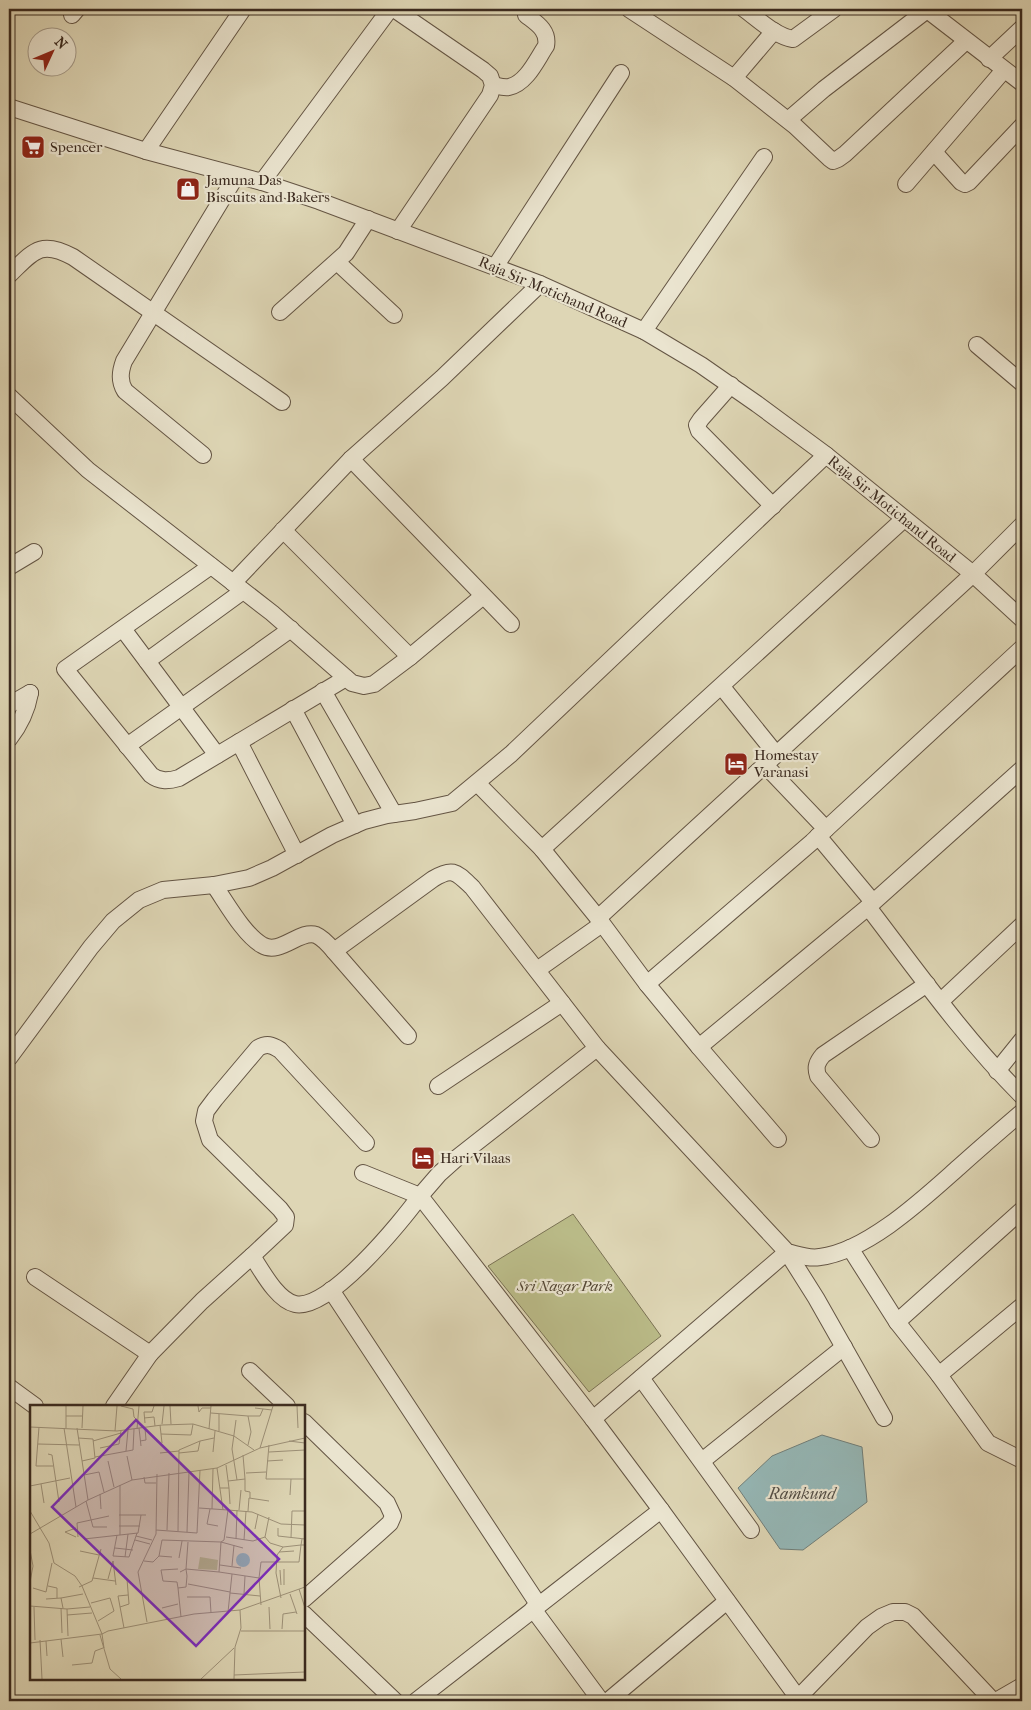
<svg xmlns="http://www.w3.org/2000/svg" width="1031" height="1710" font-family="'IM FELL French Canon',serif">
	<rect width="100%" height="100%" fill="#ded6b5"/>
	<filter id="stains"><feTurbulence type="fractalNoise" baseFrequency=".004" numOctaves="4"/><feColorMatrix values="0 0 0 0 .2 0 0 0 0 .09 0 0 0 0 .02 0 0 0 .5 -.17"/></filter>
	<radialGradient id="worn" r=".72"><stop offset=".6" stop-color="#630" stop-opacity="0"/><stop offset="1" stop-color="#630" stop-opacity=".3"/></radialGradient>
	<path fill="#babb88" stroke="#7a7254" d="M573 1214 661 1336 589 1392 488 1266Z"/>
	<path fill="#95b7b6" stroke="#717f7a" d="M822 1435 862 1447 867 1502 803 1550 780 1549 738 1488 772 1456Z"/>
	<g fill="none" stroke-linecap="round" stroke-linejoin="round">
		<g stroke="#645544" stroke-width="18">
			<g id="minor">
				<path d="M394 9 483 70 490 76 493 85 490 95 398 231"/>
				<path d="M629 9 734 78 795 126 829 158 833 161 838 159 845 154 966 41"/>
				<path d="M744 9C758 19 775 36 793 39L834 9"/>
				<path d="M926 9 1022 83"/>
				<path d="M72 15 77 9"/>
				<path d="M989 59 1022 28"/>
				<path d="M734 78 774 31"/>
				<path d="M493 85C498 86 504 88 509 87 527 83 537 59 546 46 549 30 536 23 526 15"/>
				<path d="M9 107 146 151 262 182 319 201 540 284 644 331 701 365 757 404 826 455 973 574 1022 619"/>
				<path d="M788 120 824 89 927 10"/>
				<path d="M146 151 243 9"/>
				<path d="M934 152 961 182 965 184 969 182 1022 126"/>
				<path d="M262 182 390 9"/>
				<path d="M906 184 1004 70"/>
				<path d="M337 262 394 315"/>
				<path d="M495 267 621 73"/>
				<path d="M9 275C33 252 40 239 73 257L282 402"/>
				<path d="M280 312 346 253 368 219"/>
				<path d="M644 331 764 157"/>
				<path d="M977 345 1022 383"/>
				<path d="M731 385 701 419 697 425 699 431 773 506"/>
				<path d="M9 396 88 470 272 613 352 683 364 686 374 684 410 657 483 596"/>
				<path d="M203 455 125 391C119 381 120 372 124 361L236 176"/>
				<path d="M351 459 511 624"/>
				<path d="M283 530 410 657"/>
				<path d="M211 566 65 669 151 775C160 782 169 781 179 778L346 678"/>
				<path d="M9 567 34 552"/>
				<path d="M233 583 351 459 442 378 540 284"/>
				<path d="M123 629 217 755"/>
				<path d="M147 661 243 591"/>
				<path d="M722 687 776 754"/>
				<path d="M323 691 394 814"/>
				<path d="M9 705 30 693"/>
				<path d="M293 709 355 825"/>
				<path d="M9 739C20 725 27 710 30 693"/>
				<path d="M239 742 297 855"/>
				<path d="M127 746 291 629"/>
				<path d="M765 765 826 829"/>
				<path d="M477 783 542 849 598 918 647 984 699 1047 868 907 1022 769"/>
				<path d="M818 836 873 902"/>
				<path d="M542 849 904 519"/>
				<path d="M214 885C226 902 244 935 262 945 280 956 300 929 316 935 323 938 329 945 334 951"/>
				<path d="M868 907C917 971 965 1039 1022 1096"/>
				<path d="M598 918 973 574 1022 525"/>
				<path d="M537 970 602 924"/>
				<path d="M647 984 812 842 1022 648"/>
				<path d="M941 1001 1022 925"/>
				<path d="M408 1036 334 951 433 879C453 867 456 872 472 887L597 1048 787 1252C799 1255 808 1259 820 1257 868 1251 924 1198 959 1167 980 1148 1001 1130 1022 1112"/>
				<path d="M699 1047 778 1139"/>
				<path d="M597 1048 458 1157 439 1174 420 1196 593 1419 787 1252 816 1298 884 1418"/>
				<path d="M9 1058 91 947 113 921 139 900 163 890 214 885 249 878 272 868 332 835 364 821 387 815 415 811 452 803 511 754 826 455"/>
				<path d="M997 1071 1022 1040"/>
				<path d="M438 1086 562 1003"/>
				<path d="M871 1139 818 1076C815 1067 817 1062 823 1055L927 984"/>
				<path d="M850 1248 897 1322 939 1375 988 1443 1022 1460"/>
				<path d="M252 1256 285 1225 286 1217 280 1209 210 1140 204 1121 206 1111 215 1099 258 1048C267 1043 272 1045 280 1050L366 1143"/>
				<path d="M35 1277 150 1354"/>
				<path d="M331 1290 538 1604"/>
				<path d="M897 1322 1022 1210"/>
				<path d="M250 1371 287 1406"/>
				<path d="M939 1375 1022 1306"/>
				<path d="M641 1378 751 1530"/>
				<path d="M9 1387 35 1406"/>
				<path d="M114 1406 150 1354 202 1301 252 1256C262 1271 277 1300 295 1304 328 1312 402 1221 420 1196L363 1173"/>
				<path d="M593 1419 661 1510 798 1698 795 1701"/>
				<path d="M304 1422 387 1503 393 1516 390 1523 379 1533 304 1599"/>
				<path d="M702 1461 844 1347"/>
				<path d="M533 1609 601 1701"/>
				<path d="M304 1614 395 1701"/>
				<path d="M798 1698 867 1627 881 1617 893 1612H905L913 1616 993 1701"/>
				<path d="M416 1701 661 1510"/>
				<path d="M608 1701 727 1601"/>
				<path d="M996 1701 1022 1686"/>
			</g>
		</g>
		<use href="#minor" stroke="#eae4cf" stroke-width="16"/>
	</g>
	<defs>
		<g id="supermarket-square" transform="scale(1.25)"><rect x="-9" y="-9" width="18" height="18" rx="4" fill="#8f2418" stroke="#eae4cf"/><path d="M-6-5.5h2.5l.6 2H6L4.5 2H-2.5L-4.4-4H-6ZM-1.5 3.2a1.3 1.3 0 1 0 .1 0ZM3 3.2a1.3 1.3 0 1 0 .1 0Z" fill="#fff"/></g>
		<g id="shop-square" transform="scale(1.25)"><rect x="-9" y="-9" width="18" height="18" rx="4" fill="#8f2418" stroke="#eae4cf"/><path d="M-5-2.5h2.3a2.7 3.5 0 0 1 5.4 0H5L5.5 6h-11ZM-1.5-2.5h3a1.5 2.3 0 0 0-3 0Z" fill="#fff"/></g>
		<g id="hotel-square" transform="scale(1.25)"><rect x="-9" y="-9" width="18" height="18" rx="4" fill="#8f2418" stroke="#eae4cf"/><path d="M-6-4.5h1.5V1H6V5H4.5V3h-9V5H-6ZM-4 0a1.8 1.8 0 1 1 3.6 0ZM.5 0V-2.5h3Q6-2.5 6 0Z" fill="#fff"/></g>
	</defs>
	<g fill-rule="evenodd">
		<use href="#supermarket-square" x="33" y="147"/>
		<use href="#shop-square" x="188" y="189"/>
		<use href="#hotel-square" x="736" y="764"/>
		<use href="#hotel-square" x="423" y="1158"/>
	</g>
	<g text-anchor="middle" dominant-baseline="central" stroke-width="4.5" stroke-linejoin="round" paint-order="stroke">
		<g font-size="15" fill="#3b2a1f" stroke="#eae4cf" text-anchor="start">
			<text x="50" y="147">Spencer</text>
			<text x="206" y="180">Jamuna Das<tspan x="206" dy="17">Biscuits and Bakers</tspan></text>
			<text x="754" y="755">Homestay<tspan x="754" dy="17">Varanasi</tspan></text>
			<text x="440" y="1158">Hari Vilaas</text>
		</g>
		<g font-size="15" fill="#3b2a1f" stroke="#eae4cf">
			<text transform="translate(553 292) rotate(23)">Raja Sir Motichand Road</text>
			<text transform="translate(892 509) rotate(39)">Raja Sir Motichand Road</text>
		</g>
		<g font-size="15" font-style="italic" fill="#544734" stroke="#eae4cf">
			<text x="565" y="1286">Sri Nagar Park</text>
		</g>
		<g font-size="16" font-style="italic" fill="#524d45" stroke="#eae4cf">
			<text x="802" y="1493">Ramkund</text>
		</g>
	</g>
	<g transform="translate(30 1405)">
		<rect width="275" height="275" fill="#ded6b5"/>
		<path d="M170 152 188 155 187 165 168 164Z" fill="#babb88"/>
		<path d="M206 155a7 7 0 1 1 14 0a7 7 0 1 1-14 0Z" fill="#95b7b6"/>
		<path fill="none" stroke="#9d9179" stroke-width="1" d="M91 1 103 4 104 12 107 15M140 1 141 19M168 1 169 7 172 3H181M267 1 268 23M225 3 242 5M181 8 218 11 221 27 218 40M36 11H52M218 11H230L233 4M114 13 124 12 125 21M206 15 202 44 207 75M115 18 114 7H122L124 1M132 19 134 1M130 20 132 38M0 22 87 26 132 20 163 19 204 31 224 45M9 22 6 61H23M34 23 46 102M36 23V1M47 23 58 95M52 23 53 1M109 23 111 41M107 24 109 1M179 24 181 1M85 26 87 1M189 26V9M131 29 161 30 163 19M48 33 63 34 65 53 52 56M63 36 91 28M110 36 116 35 115 23M259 36 275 38M8 39 49 40M239 40 236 74H275M70 43 89 39 91 26M230 43 243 1M96 46 98 25M183 47 185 26M239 47 275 45M130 48 149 46M149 48 168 46 170 36 184 33M18 49 22 50 29 97M97 51 102 75M65 52 103 45 104 24M78 56 84 82M237 56 253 55M196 60 199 83M187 63 193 105M216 68 236 67M54 70 69 67 74 87M114 72 115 78H126M215 74V86L220 87V93M198 76 215 74 213 50M11 79 14 98M90 80V130M0 81 40 73M190 83H199L200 99M70 89 71 104M260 90 261 74M56 96 63 122H77M180 104 177 119 188 121M182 104 183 64M198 105 222 107 251 119 275 120M209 105 211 85M0 106 19 138 24 158 45 171 52 181 72 229 0 238M218 106 219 93 239 96M89 110H116M89 121H110M46 123 35 127 46 132M248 123V131L275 134M225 124 228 109M126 125 167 128 170 65M137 125 139 68M148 126 149 45 170 36M157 127 159 67M0 129 58 95 102 75 187 63 230 43 275 33M87 130 83 151 99 152 107 128M106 131 122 135M48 132 47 118 79 111M196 132 223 136 235 132 240 138 253 142M235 132 239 112M261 133 262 106H275M54 134 108 128 111 110M206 134 207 105M105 135 120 139M214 135 216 106M158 137 156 164 189 167 191 137 213 143M85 143 103 145M0 145 3 161 0 177M50 146 69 150M249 147 264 146M95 152 98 129M142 152 129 151 132 135 191 137 194 135 198 105 169 103M149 153 152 136M83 156 86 180M114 156 123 157 129 151M190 160 211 163M202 161 204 140M148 164 131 165 133 176 147 177 148 183M254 164V180M250 165 251 180M150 167 156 164 157 171 156 182 148 183 151 212M189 167 229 173 231 200M63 173 85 176M229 173 231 157H269L271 140H275M78 174 83 156M158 179 200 187M18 181 27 183V193M49 182 62 176 71 144M3 183 16 187 22 158M269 184 275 203M200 188 230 191M214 189 215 171M260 189 267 209M157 192H180L181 208M31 193 53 189M251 193 246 168 247 150 253 142 271 140 272 134M16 194 31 193 33 203M61 198 80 193 84 206 68 216M0 201 37 204 38 231M4 202 5 235M90 202 99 199 97 174M239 202 240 224M31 203 32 228M132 203 148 199M37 204 60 202M198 207 202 169M37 210 62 208M117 217 108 167 126 129 127 69M94 223 88 191 98 190M252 224 253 209 266 207M211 226H275M70 230 80 264 91 274M31 234 33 252M10 235 12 274M16 236 17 251M74 243 72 229 78 226 164 209 210 205 275 182M42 260 62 258 65 246 73 243M204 270 275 267M171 274 204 243M204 274 205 242 211 223 210 205"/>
		<path fill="#7b2cbf" fill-opacity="0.15" stroke="#7b2cbf" stroke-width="2.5" d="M106 15 249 154 166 241 22 102Z"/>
		<rect width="275" height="275" fill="none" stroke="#3b2a1f" stroke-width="2.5"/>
	</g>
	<rect width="1031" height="1710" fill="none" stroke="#ded6b5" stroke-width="30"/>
	<rect x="10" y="10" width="1011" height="1690" fill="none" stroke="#3b2a1f" stroke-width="2.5"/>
	<rect x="15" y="15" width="1001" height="1680" fill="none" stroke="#3b2a1f"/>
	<g transform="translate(52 52) rotate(46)"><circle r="24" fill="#eae4cf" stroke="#a49a89"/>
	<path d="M0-4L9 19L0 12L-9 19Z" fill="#8f2418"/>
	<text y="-8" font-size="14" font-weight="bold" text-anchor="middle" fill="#3b2a1f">N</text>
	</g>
	<rect width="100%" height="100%" filter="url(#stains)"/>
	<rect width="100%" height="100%" fill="url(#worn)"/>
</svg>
